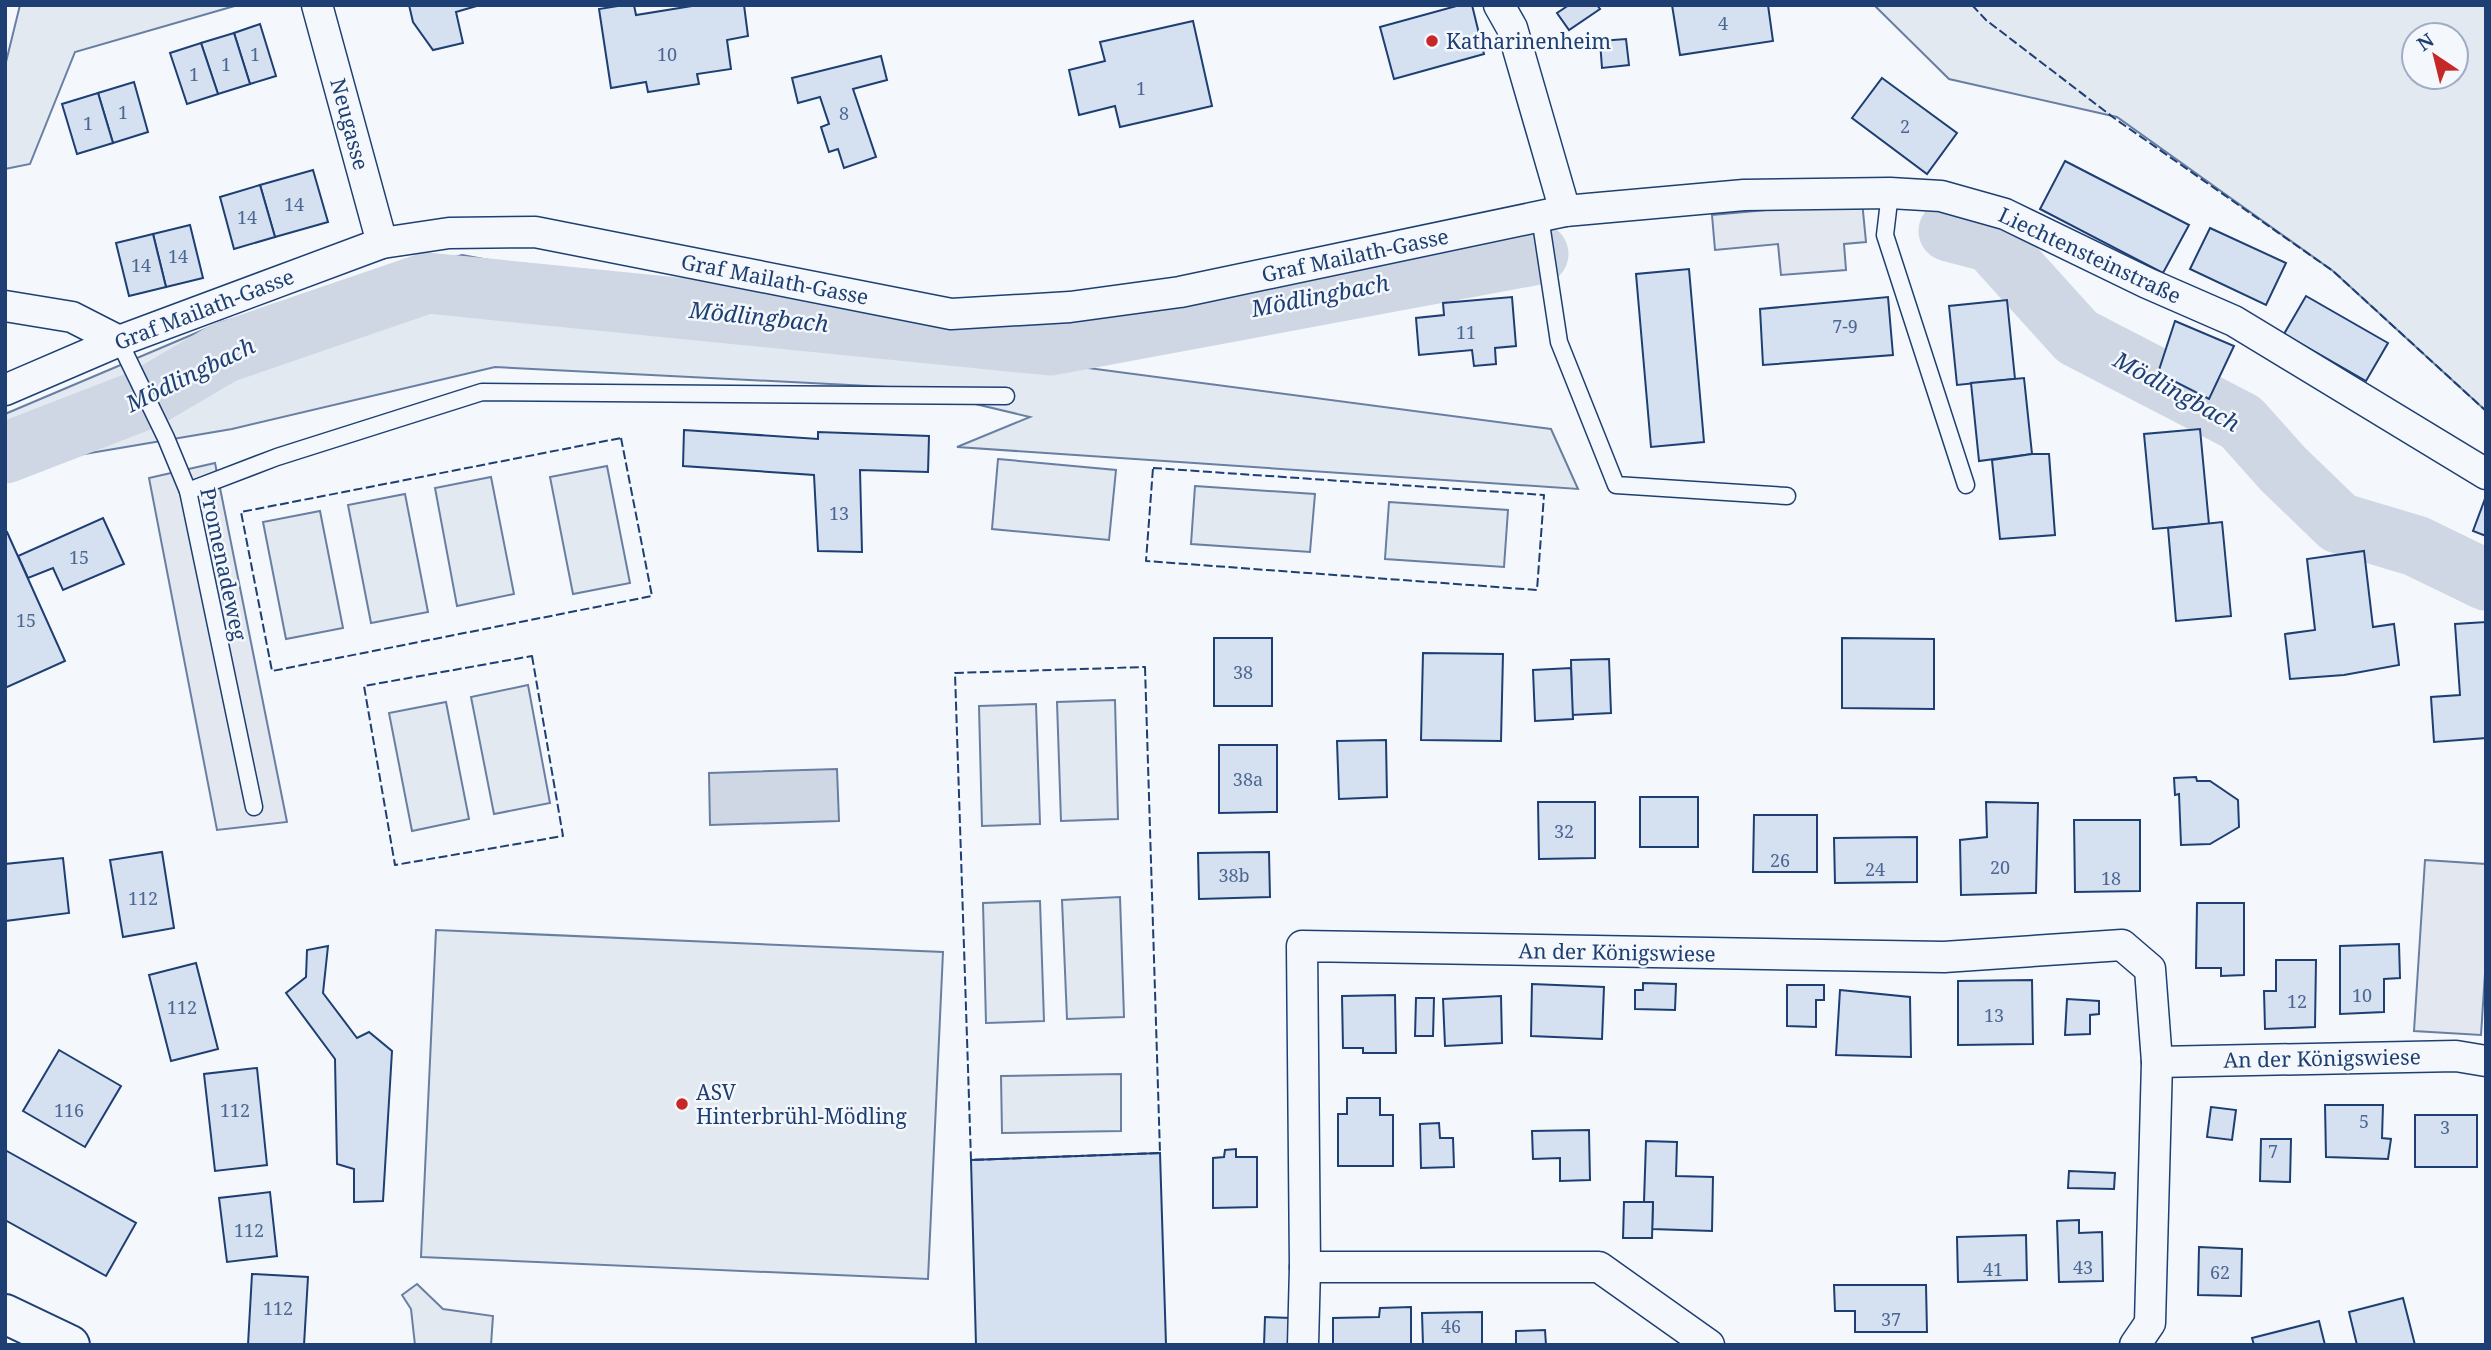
<svg xmlns="http://www.w3.org/2000/svg" width="2491" height="1350" font-family="'Noto Serif',serif">
	<rect width="100%" height="100%" fill="#f4f7fb"/>
	<g fill="#e3e9f0" stroke="#687fa3" stroke-width="2" fill-rule="evenodd">
		<path d="M20 5H238L75 52 30 164 5 169V66Z"/>
		<path d="M1874 5H2486V411L2333 271 2117 117 1949 79ZM2414 35H2456V77H2414Z"/>
		<path d="M462 255 1020 359 1551 429 1578 489 957 447 1030 417 908 388 495 367 232 429 49 460 5 478V414L222 322Z"/>
		<path d="M998 459 1116 470 1109 540 992 529Z"/>
		<path d="M607 466 630 583 573 594 550 477Z"/>
		<path d="M491 477 514 594 457 606 435 488Z"/>
		<path d="M1195 486 1315 494 1310 552 1191 544Z"/>
		<path d="M405 494 428 612 371 623 348 505Z"/>
		<path d="M1389 502 1508 510 1504 567 1385 559Z"/>
		<path d="M320 511 343 628 286 639 263 522Z"/>
		<path d="M528 685 550 803 494 814 471 697Z"/>
		<path d="M1115 700 1118 819 1061 821 1057 702Z"/>
		<path d="M446 702 469 819 412 831 389 713Z"/>
		<path d="M1036 704 1040 824 982 826 979 706Z"/>
		<path d="M1120 897 1124 1017 1067 1019 1062 900Z"/>
		<path d="M1040 901 1044 1021 986 1023 983 903Z"/>
		<path d="M436 930 943 952 928 1279 421 1257Z"/>
		<path d="M1121 1074V1131L1002 1133 1001 1076Z"/>
		<path d="M417 1284 443 1309 493 1316 491 1345H415L411 1309 402 1295Z"/>
	</g>
	<g fill="#e3e8f0" stroke="#687fa3" stroke-width="2">
		<path d="M1862 201 1866 242 1844 244 1846 270 1781 275 1778 244 1715 250 1712 215Z"/>
		<path d="M215 463 287 822 217 830 149 478Z"/>
		<path d="M2425 860 2486 864V958L2481 1035 2414 1031Z"/>
	</g>
	<path fill="#cfd7e4" stroke="#687fa3" stroke-width="2" d="M837 769 839 821 710 825 709 773Z"/>
	<g fill="none" stroke-linecap="round" stroke-linejoin="round">
		<g stroke="#cfd7e4" stroke-width="61">
			<path d="M1949 231 1991 242 2077 337 2241 422 2283 469 2339 523 2416 546 2486 580"/>
			<path d="M5 453 145 399 223 353 427 283 1050 345 1538 254"/>
		</g>
	</g>
	<g fill="#d5e0f0" stroke="#1d3f73" stroke-width="2">
		<path d="M409 5H480L456 12 463 43 433 50 413 22Z"/>
		<path d="M624 5H634L636 15 698 5H744L748 36 727 40 731 69 697 74 699 84 648 92 646 82 611 88 599 9Z"/>
		<path d="M1460 5H1472L1484 54 1394 79 1380 27Z"/>
		<path d="M1569 5H1597L1600 9 1569 30 1557 13Z"/>
		<path d="M1672 5H1768L1773 41 1680 55Z"/>
		<path d="M1193 21 1212 106 1120 127 1115 106 1079 115 1069 70 1105 61 1100 42Z"/>
		<path d="M260 24 276 76 250 84 234 33Z"/>
		<path d="M234 33 250 84 218 94 201 43Z"/>
		<path d="M1626 39 1629 65 1602 68 1600 41Z"/>
		<path d="M201 43 218 94 187 104 170 53Z"/>
		<path d="M881 56 887 80 853 89 876 157 844 168 838 149 829 152 821 127 829 124 820 97 798 103 792 78Z"/>
		<path d="M1882 78 1957 133 1927 174 1852 118Z"/>
		<path d="M134 82 148 132 113 143 98 93Z"/>
		<path d="M98 93 113 143 77 154 62 104Z"/>
		<path d="M2065 161 2189 225 2163 273 2040 209Z"/>
		<path d="M313 170 328 222 275 237 260 185Z"/>
		<path d="M260 185 275 237 234 249 220 197Z"/>
		<path d="M190 225 203 278 166 287 153 234Z"/>
		<path d="M2210 228 2286 263 2266 305 2190 269Z"/>
		<path d="M153 234 166 287 129 296 116 243Z"/>
		<path d="M1689 269 1704 442 1651 447 1636 274Z"/>
		<path d="M2306 296 2388 343 2366 381 2284 334Z"/>
		<path d="M1512 297 1516 346 1495 348 1496 364 1474 366 1472 350 1419 355 1416 318 1444 315 1443 303Z"/>
		<path d="M1888 297 1893 355 1763 365 1760 309Z"/>
		<path d="M2007 300 2015 379 1957 385 1949 306Z"/>
		<path d="M2175 321 2234 346 2209 399 2158 373Z"/>
		<path d="M2024 378 2032 454 1979 461 1971 383Z"/>
		<path d="M2200 429 2209 524 2153 529 2144 434Z"/>
		<path d="M684 430 818 439V432L929 436 928 472 860 470 862 552 818 551 814 475 683 466Z"/>
		<path d="M2032 454H2049L2055 535 2000 539 1992 460Z"/>
		<path d="M2486 496V536L2473 531Z"/>
		<path d="M103 518 124 564 63 590 53 568 28 578 18 556Z"/>
		<path d="M2222 522 2231 616 2176 621 2168 528Z"/>
		<path d="M7 532 65 661 5 688V533Z"/>
		<path d="M2364 551 2373 627 2394 624 2399 665 2344 675 2290 679 2285 634 2315 630 2307 559Z"/>
		<path d="M2486 622V738L2434 742 2431 697 2460 695 2455 624Z"/>
		<rect x="1214" y="638" width="58" height="68"/>
		<path d="M1842 638 1934 639V709L1842 708Z"/>
		<path d="M1423 653 1503 654 1501 741 1421 740Z"/>
		<path d="M1609 659 1611 713 1572 715 1571 660Z"/>
		<path d="M1571 668 1573 719 1535 721 1533 670Z"/>
		<path d="M1386 740 1387 797 1339 799 1337 741Z"/>
		<path d="M1219 745H1277V812L1219 813Z"/>
		<path d="M2196 777 2197 781H2210L2238 800 2239 827 2210 844 2181 845 2179 794 2175 795 2174 778Z"/>
		<rect x="1640" y="797" width="58" height="50"/>
		<path d="M1538 802H1595V858L1539 859Z"/>
		<path d="M1986 802 2038 803 2036 893 1961 895 1960 840 1987 837Z"/>
		<path d="M1754 815H1817V872H1753Z"/>
		<path d="M2074 820H2140V891L2075 892Z"/>
		<path d="M1917 837V882L1835 883 1834 838Z"/>
		<path d="M162 852 174 928 123 937 110 860Z"/>
		<path d="M1269 852 1270 897 1199 899 1198 853Z"/>
		<path d="M63 858 69 913 5 921V864Z"/>
		<path d="M2197 903H2244V975L2221 976V968H2196Z"/>
		<path d="M2399 944 2400 978 2384 979V1012L2340 1014V946Z"/>
		<path d="M328 946 323 993 357 1038 369 1032 392 1051 383 1201 354 1202V1169L337 1164 335 1059 286 993 306 977 307 950Z"/>
		<path d="M2276 960H2316L2315 1027 2265 1029 2264 991H2276Z"/>
		<path d="M196 963 218 1049 171 1061 149 975Z"/>
		<path d="M2032 980 2033 1044 1958 1045V981Z"/>
		<path d="M1643 983 1676 984 1675 1010 1635 1009V990H1643Z"/>
		<path d="M1532 984 1604 987 1602 1039 1531 1036Z"/>
		<path d="M1787 985H1824V1000H1816V1027L1787 1026Z"/>
		<path d="M1840 990 1910 997 1911 1057 1836 1055Z"/>
		<path d="M1395 995 1396 1053H1363V1048H1343L1342 996Z"/>
		<path d="M1501 996 1502 1043 1445 1046 1443 999Z"/>
		<path d="M1416 998H1434L1433 1036H1415Z"/>
		<path d="M2067 999 2099 1001V1014L2090 1015V1034L2065 1035Z"/>
		<path d="M59 1050 121 1086 85 1147 23 1111Z"/>
		<path d="M257 1068 267 1165 215 1171 204 1074Z"/>
		<path d="M1347 1098H1380V1115H1393V1166H1338V1114H1347Z"/>
		<path d="M2325 1105H2383L2382 1138 2391 1139 2388 1159 2326 1157Z"/>
		<path d="M2211 1107 2236 1110 2232 1140 2207 1137Z"/>
		<rect x="2415" y="1115" width="62" height="52"/>
		<path d="M1439 1123 1440 1138H1453L1454 1167 1421 1168 1420 1124Z"/>
		<path d="M1589 1130 1590 1180 1560 1181V1158L1533 1159 1532 1131Z"/>
		<path d="M2261 1139H2291L2290 1182 2260 1181Z"/>
		<path d="M1646 1141 1677 1142 1676 1176 1713 1177 1712 1231 1652 1229 1653 1202H1644Z"/>
		<path d="M1236 1149V1157H1257V1207L1213 1208V1158L1224 1157 1225 1150Z"/>
		<path d="M5 1150 136 1223 106 1276 5 1220Z"/>
		<path d="M1160 1153 1166 1345H976L971 1160Z"/>
		<path d="M2069 1171 2115 1173 2114 1189 2068 1188Z"/>
		<path d="M270 1192 277 1256 227 1262 219 1198Z"/>
		<path d="M1624 1202H1653L1652 1238H1623Z"/>
		<path d="M2079 1220V1233L2102 1232 2103 1281 2059 1282 2057 1221Z"/>
		<path d="M2026 1235 2027 1280 1958 1282 1957 1237Z"/>
		<path d="M2199 1247 2242 1249 2241 1296 2198 1295Z"/>
		<path d="M252 1274 308 1277 304 1345H248Z"/>
		<path d="M1834 1285H1926L1927 1332H1855V1311H1835Z"/>
		<path d="M2403 1298 2415 1345H2357L2349 1312Z"/>
		<path d="M1411 1307V1345H1333V1318L1379 1317 1380 1308Z"/>
		<path d="M1482 1312V1345H1423L1422 1313Z"/>
		<path d="M1265 1317 1291 1318 1290 1345H1264Z"/>
		<path d="M2319 1321 2325 1345H2254L2252 1338Z"/>
		<path d="M1545 1330 1546 1345H1516V1331Z"/>
	</g>
	<g fill="none" stroke-linecap="round" stroke-linejoin="round">
		<g stroke="#1d3f73" stroke-width="19">
			<g id="lane">
				<path d="M1890 193 1885 235 1966 485"/>
				<path d="M1544 216 1542 230 1559 342 1616 485 1787 496"/>
				<path d="M119 341 166 438 188 491 254 807"/>
				<path d="M188 491 277 457 482 392 1006 396"/>
			</g>
		</g>
		<g stroke="#1d3f73" stroke-width="33">
			<g id="street">
				<path d="M317 5 382 243"/>
				<path d="M1499 5 1512 28 1565 211"/>
				<path d="M5 306 72 317 119 341"/>
				<path d="M5 390 119 341 382 243 449 233 535 232 951 314 1070 307 1180 292 1565 211 1744 195 1890 193 1941 196 2005 214 2147 283 2234 321 2486 474"/>
				<path d="M2157 1062 2456 1056 2486 1061"/>
				<path d="M1305 1267H1599L1709 1345"/>
				<path d="M1303 1345 1305 1267 1302 946 1944 957 2122 945 2150 969 2157 1062 2150 1323 2135 1345"/>
			</g>
		</g>
		<g stroke="#1d3f73" stroke-width="42">
			<path id="primary" d="M5 1314 70 1345"/>
		</g>
		<use href="#lane" stroke="#f4f7fb" stroke-width="16"/>
		<use href="#street" stroke="#f4f7fb" stroke-width="30"/>
		<use href="#primary" stroke="#f4f7fb" stroke-width="38"/>
		<g stroke="#1d3f73" stroke-width="2" stroke-dasharray="9 3.5" stroke-linecap="butt">
			<path d="M1972 5 1986 20 2114 118 2333 271 2486 411"/>
			<path d="M621 438 652 596 272 671 241 512Z"/>
			<path d="M1153 468 1544 495 1537 590 1146 561Z"/>
			<path d="M532 656 563 836 395 865 364 686Z"/>
			<path d="M1145 667 1160 1153 971 1160 955 673Z"/>
		</g>
	</g>
	<g fill="#c62828" stroke="#f4f7fb" stroke-width="2.5">
		<circle cx="1432" cy="41" r="7"/>
		<circle cx="682" cy="1104" r="7"/>
	</g>
	<g text-anchor="middle" dominant-baseline="central" stroke-width="5" stroke-linejoin="round" paint-order="stroke">
		<g font-size="18" fill="#4b6792">
			<text x="1723" y="23">4</text>
			<text x="255" y="54">1</text>
			<text x="667" y="54">10</text>
			<text x="226" y="64">1</text>
			<text x="194" y="74">1</text>
			<text x="1141" y="88">1</text>
			<text x="123" y="112">1</text>
			<text x="844" y="113">8</text>
			<text x="88" y="123">1</text>
			<text x="1905" y="126">2</text>
			<text x="294" y="204">14</text>
			<text x="247" y="217">14</text>
			<text x="178" y="256">14</text>
			<text x="141" y="265">14</text>
			<text x="1845" y="326">7-9</text>
			<text x="1466" y="332">11</text>
			<text x="839" y="513">13</text>
			<text x="79" y="557">15</text>
			<text x="26" y="620">15</text>
			<text x="1243" y="672">38</text>
			<text x="1248" y="779">38a</text>
			<text x="1564" y="831">32</text>
			<text x="1780" y="860">26</text>
			<text x="2000" y="867">20</text>
			<text x="1875" y="869">24</text>
			<text x="1234" y="875">38b</text>
			<text x="2111" y="878">18</text>
			<text x="143" y="898">112</text>
			<text x="2362" y="995">10</text>
			<text x="2297" y="1001">12</text>
			<text x="182" y="1007">112</text>
			<text x="1994" y="1015">13</text>
			<text x="69" y="1110">116</text>
			<text x="235" y="1110">112</text>
			<text x="2364" y="1121">5</text>
			<text x="2445" y="1127">3</text>
			<text x="2273" y="1151">7</text>
			<text x="249" y="1230">112</text>
			<text x="2083" y="1267">43</text>
			<text x="1993" y="1269">41</text>
			<text x="2220" y="1272">62</text>
			<text x="278" y="1308">112</text>
			<text x="1891" y="1319">37</text>
			<text x="1451" y="1326">46</text>
		</g>
		<g font-size="21" fill="#1d3f73" stroke="#f4f7fb" text-anchor="start">
			<text x="1446" y="41">Katharinenheim</text>
			<text x="696" y="1092">ASV<tspan x="696" dy="24">Hinterbrühl-Mödling</tspan></text>
		</g>
		<g font-size="21" fill="#1d3f73" stroke="#f4f7fb">
			<text transform="translate(350 124) rotate(75)">Neugasse</text>
			<text transform="translate(1355 255) rotate(-12)">Graf Mailath-Gasse</text>
			<text transform="translate(2090 255) rotate(25)">Liechtensteinstraße</text>
			<text transform="translate(775 279) rotate(11)">Graf Mailath-Gasse</text>
			<text transform="translate(204 309) rotate(-21)">Graf Mailath-Gasse</text>
			<text transform="translate(224 564) rotate(78)">Promenadeweg</text>
			<text transform="translate(1617 952) rotate(1)">An der Königswiese</text>
			<text transform="translate(2322 1058) rotate(-1)">An der Königswiese</text>
		</g>
		<g font-size="23" font-style="italic" fill="#1d3f73" stroke="#f4f7fb">
			<text transform="translate(1320 295) rotate(-11)">Mödlingbach</text>
			<text transform="translate(759 316) rotate(6)">Mödlingbach</text>
			<text transform="translate(190 374) rotate(-26)">Mödlingbach</text>
			<text transform="translate(2177 391) rotate(29)">Mödlingbach</text>
		</g>
	</g>
	<rect width="2491" height="1350" fill="none" stroke="#1d3f73" stroke-width="14"/>
	<g transform="translate(2435 56) rotate(325)"><circle r="33" fill="#f4f7fb" stroke="#9eadc5" stroke-width="2"/>
	<path d="M0-5L12 26L0 18L-12 26Z" fill="#c62828"/>
	<text y="-10" font-size="19" font-weight="bold" text-anchor="middle" fill="#1d3f73">N</text>
	</g>
</svg>
